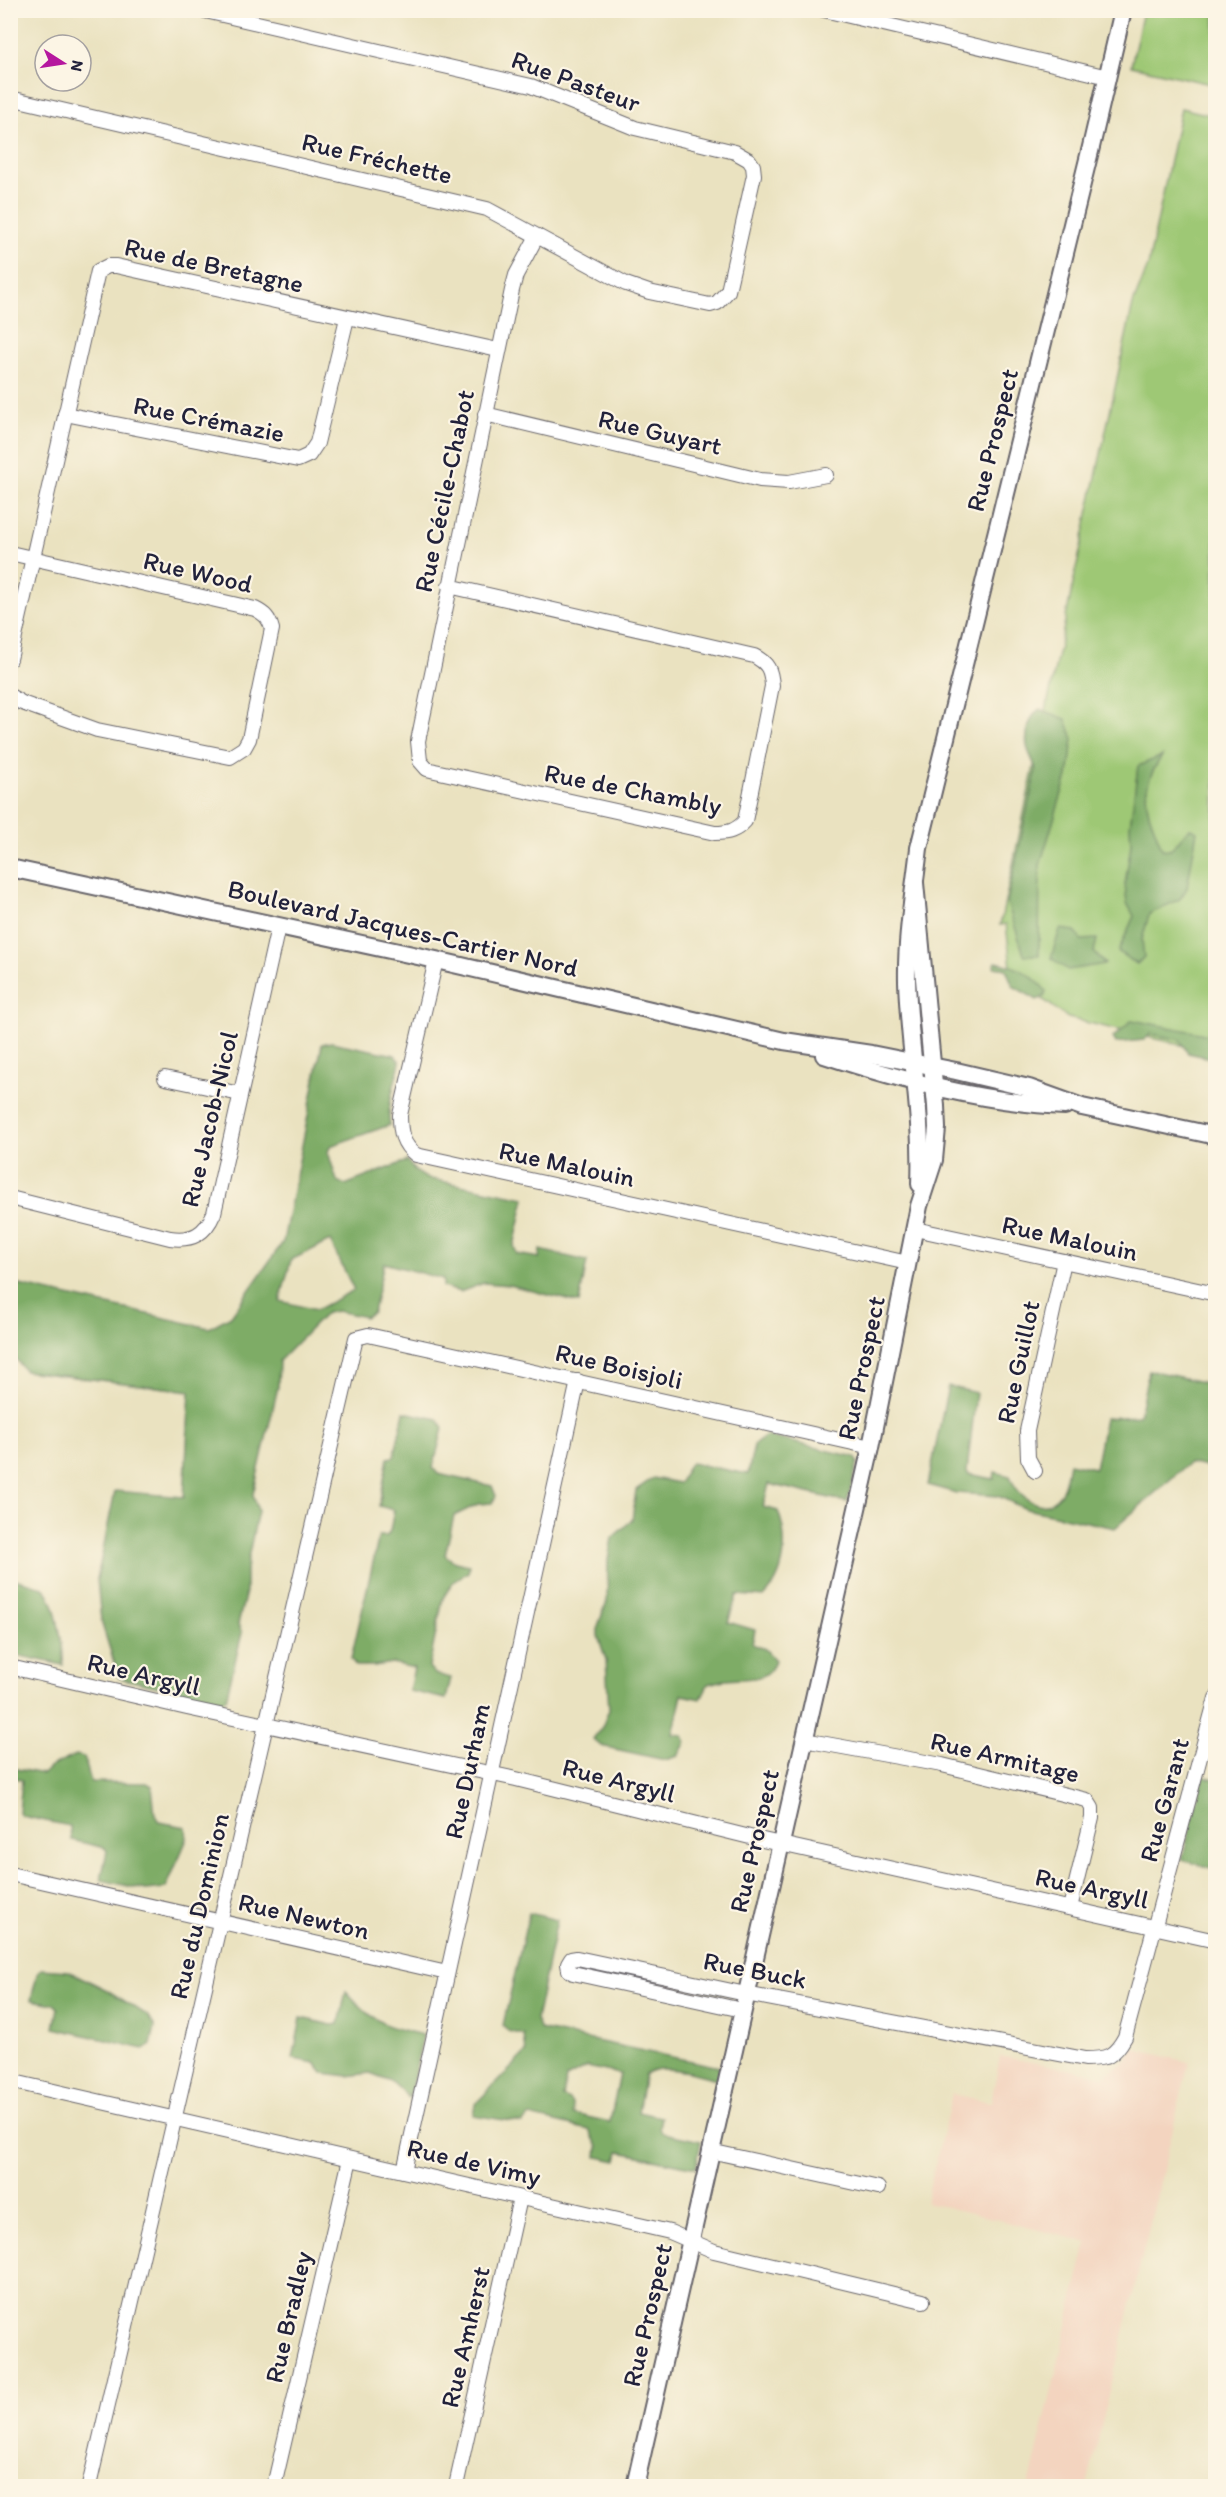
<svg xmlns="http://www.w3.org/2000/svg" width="1226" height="2497" font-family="Itim,sans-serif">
	<rect width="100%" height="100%" fill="#fcf5e5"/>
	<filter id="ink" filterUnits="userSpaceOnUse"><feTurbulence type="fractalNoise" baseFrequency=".0167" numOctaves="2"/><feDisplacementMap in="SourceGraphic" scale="12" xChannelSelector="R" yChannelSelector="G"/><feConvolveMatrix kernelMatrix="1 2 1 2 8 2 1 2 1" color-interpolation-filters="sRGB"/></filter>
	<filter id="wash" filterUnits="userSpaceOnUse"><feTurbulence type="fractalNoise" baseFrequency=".008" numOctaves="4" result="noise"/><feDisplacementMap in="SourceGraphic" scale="24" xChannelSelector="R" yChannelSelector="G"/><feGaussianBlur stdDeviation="1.35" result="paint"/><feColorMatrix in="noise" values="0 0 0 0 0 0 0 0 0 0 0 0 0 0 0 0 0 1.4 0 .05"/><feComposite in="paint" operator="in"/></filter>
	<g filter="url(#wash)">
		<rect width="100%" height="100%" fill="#eae2c0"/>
		<path fill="#f3d4bf" d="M1134 2049 1189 2062 1087 2486H1029L1087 2242 926 2202 952 2094 991 2102 1000 2056 1104 2076 1127 2060Z"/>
		<g fill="#9ec874" stroke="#607558" stroke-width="1.5">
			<path d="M1143 11H1215V85L1131 66Z"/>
			<path d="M1181 108 1215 116V1053L1068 1018 1012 976 1006 924 1000 925 1133 304 1148 266Z"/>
		</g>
		<g fill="#7eac66" stroke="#506750" stroke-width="1.5" fill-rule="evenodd">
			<path d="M1040 709 1066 719 1073 739 1069 770 1040 865 1039 955H1024L1007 902 1036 770C1034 761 1028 753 1027 746 1025 735 1030 714 1040 709Z"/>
			<path d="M1162 756C1135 796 1148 808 1162 849L1170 850 1190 828 1197 831 1187 888 1180 899 1149 914 1142 940 1144 957 1137 964 1118 952 1134 916 1127 903 1125 884 1131 844 1130 826 1138 766Z"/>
			<path d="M1060 929 1075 931 1081 940 1097 939 1094 952 1105 964 1068 970 1051 958Z"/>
			<path d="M996 962C1017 966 1032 974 1046 991L1044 997 1037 1000 1013 986 1006 969 994 967Z"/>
			<path d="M1132 1020 1215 1036V1059L1188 1053 1180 1040 1151 1034 1144 1040 1116 1043 1113 1038Z"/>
			<path d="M331 1042 395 1055 400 1062C396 1081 386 1106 390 1125L330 1146 328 1152 337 1181 345 1185 407 1161 415 1171 426 1178 525 1198 514 1246 517 1254 539 1258 540 1250 587 1261 579 1303 510 1285 484 1283 460 1292 443 1287V1279L384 1263 373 1312 365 1317 337 1311 326 1313 279 1361 278 1387 253 1494 258 1511 246 1568V1592L238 1624 242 1633 226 1699 220 1701 119 1678 101 1621 97 1579 115 1491 184 1497 190 1391 25 1371 11 1352V1283L209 1328 231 1316 283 1242 322 1044ZM330 1241 354 1290 316 1310 280 1301 291 1260Z"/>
			<path d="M1149 1370 1215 1385V1469L1189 1463 1115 1528 1026 1509 998 1496 956 1493 928 1485 948 1386 976 1393 967 1471 968 1474 994 1479 995 1472 1010 1476C1015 1491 1035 1513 1053 1501 1065 1494 1066 1476 1069 1463L1095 1468 1105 1418 1139 1416Z"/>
			<path d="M404 1412 438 1419 443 1428 433 1468 438 1474 492 1486 496 1496 492 1503 478 1504 454 1516 445 1555 455 1562 470 1565 468 1572 453 1582 443 1598 429 1667 435 1674 451 1678 446 1699 409 1691 414 1668 392 1663 374 1666H356L351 1659 379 1536H387L390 1531 394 1510 379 1506 388 1458 394 1457Z"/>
			<path d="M766 1436 855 1457 858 1462 847 1502 769 1484 763 1507 778 1511C789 1540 786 1575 764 1597L737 1595 728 1622 755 1630 752 1644 765 1649 775 1660C769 1684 745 1677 727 1680 720 1680 714 1683 708 1684L701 1699 682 1695 673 1734 682 1735 686 1742 678 1756 665 1760 601 1746 593 1739 602 1727 609 1710 606 1660 598 1636V1626L607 1601 608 1560 612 1538 632 1520 636 1490 653 1478 679 1483C685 1476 684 1469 691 1463L748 1474 754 1445Z"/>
			<path d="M11 1578C20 1581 34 1583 43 1588 56 1596 64 1651 63 1665L11 1654Z"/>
			<path d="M76 1755 84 1757 91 1782 147 1783 152 1786 155 1815 159 1822 186 1827 187 1839 166 1888 146 1890 101 1880 107 1851 105 1848 71 1840 70 1826 22 1816 19 1813 22 1780 11 1777V1768L43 1774 50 1767Z"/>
			<path d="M1203 1776 1215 1779V1869L1182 1860Z"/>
			<path d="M529 1913 557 1920 536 2020 539 2029 720 2067 717 2079C699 2075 660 2062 645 2074L638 2112 661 2117 659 2128 663 2133 701 2141 696 2168 619 2152 617 2161 597 2157 598 2147 589 2130 530 2116 522 2123 473 2115 475 2104 526 2053 524 2035 508 2031 503 2025ZM587 2067 620 2074 610 2122 573 2114C573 2104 572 2100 563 2097L566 2078Z"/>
			<path d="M41 1969 69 1971 107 1990 147 2015 155 2027 151 2045 144 2049 54 2028 58 2008 54 2004 31 2000 37 1974Z"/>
			<path d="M346 1991C377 2024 380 2025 423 2035L409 2098 391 2081 370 2073 348 2076 323 2073 315 2063 293 2059 301 2018 332 2025 339 2024Z"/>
		</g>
	</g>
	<g filter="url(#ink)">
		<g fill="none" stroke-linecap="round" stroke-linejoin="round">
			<g stroke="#68656a" stroke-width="16">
				<g id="minor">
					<path d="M824 10 1108 77"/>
					<path d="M10 98 487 209 626 284 649 292 710 305 717 303 728 291 754 175 753 166 749 160 735 152 635 128 531 86 201 10"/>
					<path d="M65 414 298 460 309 455 317 443 347 318"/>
					<path d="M485 414 760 480 789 482 826 475"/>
					<path d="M10 553 255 609C265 614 269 618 272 629L249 739 244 748 230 757 97 730 22 703 10 696"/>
					<path d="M449 586 754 656C768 663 771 670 772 686L745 821C736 831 728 833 715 833L435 771 427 769 420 761 418 741 512 290 516 275 537 236"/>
					<path d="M10 659 98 271 108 266H116L498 350"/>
					<path d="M436 960 400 1115C400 1132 402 1144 416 1155L908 1263"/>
					<path d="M165 1078 240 1094"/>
					<path d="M10 1198 170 1238C193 1241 205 1234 214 1213L278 927"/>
					<path d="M915 1229 1216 1294"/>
					<path d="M1035 1471 1028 1458 1027 1431 1064 1261"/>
					<path d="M10 1667 187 1708 516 1779 754 1838 1216 1941"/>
					<path d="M804 1740 942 1765 1087 1800 1092 1808V1818L1070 1908"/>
					<path d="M10 1874 447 1973"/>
					<path d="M742 2010 573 1973 569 1970 568 1964 571 1959 577 1958 746 1994 1085 2059C1107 2059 1114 2057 1125 2037L1216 1698"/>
					<path d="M10 2081 670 2232 714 2251 923 2301"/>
					<path d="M710 2151 878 2188"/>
					<path d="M404 2171 578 1381"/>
					<path d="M89 2486 356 1338 368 1335 871 1447"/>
					<path d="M274 2486 350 2159"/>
					<path d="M456 2486 520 2198"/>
				</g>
			</g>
			<g stroke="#68656a" stroke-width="20">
				<g id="tertiary">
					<path d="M10 868 436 960 784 1041 871 1054 956 1071 1029 1088 1082 1107 1216 1136"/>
					<path d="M824 1055C901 1080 984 1103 1065 1106"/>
					<path d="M920 1184C923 1115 909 1049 907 981 906 936 914 892 919 848L1091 147 1123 10"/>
					<path d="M635 2486 871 1447 919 1206 934 1160 937 1128 936 1106 915 883"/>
				</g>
			</g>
			<use href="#minor" stroke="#fff" stroke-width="14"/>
			<use href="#tertiary" stroke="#fff" stroke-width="16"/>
		</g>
	</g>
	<g text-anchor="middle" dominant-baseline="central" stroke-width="4.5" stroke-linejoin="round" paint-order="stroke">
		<g font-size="26" fill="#22223b" stroke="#fcf5e5">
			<text transform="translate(576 81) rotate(20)">Rue Pasteur</text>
			<text transform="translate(377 158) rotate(13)">Rue Fréchette</text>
			<text transform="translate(214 265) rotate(12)">Rue de Bretagne</text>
			<text transform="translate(209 419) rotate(11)">Rue Crémazie</text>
			<text transform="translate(660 432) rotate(13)">Rue Guyart</text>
			<text transform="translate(992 440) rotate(-76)">Rue Prospect</text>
			<text transform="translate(444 491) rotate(-78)">Rue Cécile-Chabot</text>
			<text transform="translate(198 572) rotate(13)">Rue Wood</text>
			<text transform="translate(633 789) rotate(11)">Rue de Chambly</text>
			<text transform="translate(403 928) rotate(13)">Boulevard Jacques-Cartier Nord</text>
			<text transform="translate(209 1119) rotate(-77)">Rue Jacob-Nicol</text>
			<text transform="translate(567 1164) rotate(12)">Rue Malouin</text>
			<text transform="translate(1070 1238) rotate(12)">Rue Malouin</text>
			<text transform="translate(1018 1362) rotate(-78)">Rue Guillot</text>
			<text transform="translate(619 1366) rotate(13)">Rue Boisjoli</text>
			<text transform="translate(861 1368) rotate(-78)">Rue Prospect</text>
			<text transform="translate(144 1674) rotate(13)">Rue Argyll</text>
			<text transform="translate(1005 1757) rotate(13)">Rue Armitage</text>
			<text transform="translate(467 1771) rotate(-78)">Rue Durham</text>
			<text transform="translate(619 1780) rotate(14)">Rue Argyll</text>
			<text transform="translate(1164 1800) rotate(-75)">Rue Garant</text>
			<text transform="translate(754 1841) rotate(-77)">Rue Prospect</text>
			<text transform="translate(1092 1888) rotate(12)">Rue Argyll</text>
			<text transform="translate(199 1906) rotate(-77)">Rue du Dominion</text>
			<text transform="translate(304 1916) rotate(13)">Rue Newton</text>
			<text transform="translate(755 1970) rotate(11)">Rue Buck</text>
			<text transform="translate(474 2162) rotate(13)">Rue de Vimy</text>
			<text transform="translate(647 2315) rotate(-77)">Rue Prospect</text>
			<text transform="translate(288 2317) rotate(-77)">Rue Bradley</text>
			<text transform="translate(465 2337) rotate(-77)">Rue Amherst</text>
		</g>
	</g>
	<rect width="1226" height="2497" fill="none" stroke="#fcf5e5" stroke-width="36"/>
	<g transform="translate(63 63) rotate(102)"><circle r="28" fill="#fcf5e5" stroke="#a5a1a1" stroke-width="1.5"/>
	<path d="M0-4.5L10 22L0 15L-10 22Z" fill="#b5179e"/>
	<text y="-9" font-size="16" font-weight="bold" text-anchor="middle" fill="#22223b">N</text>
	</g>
</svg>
